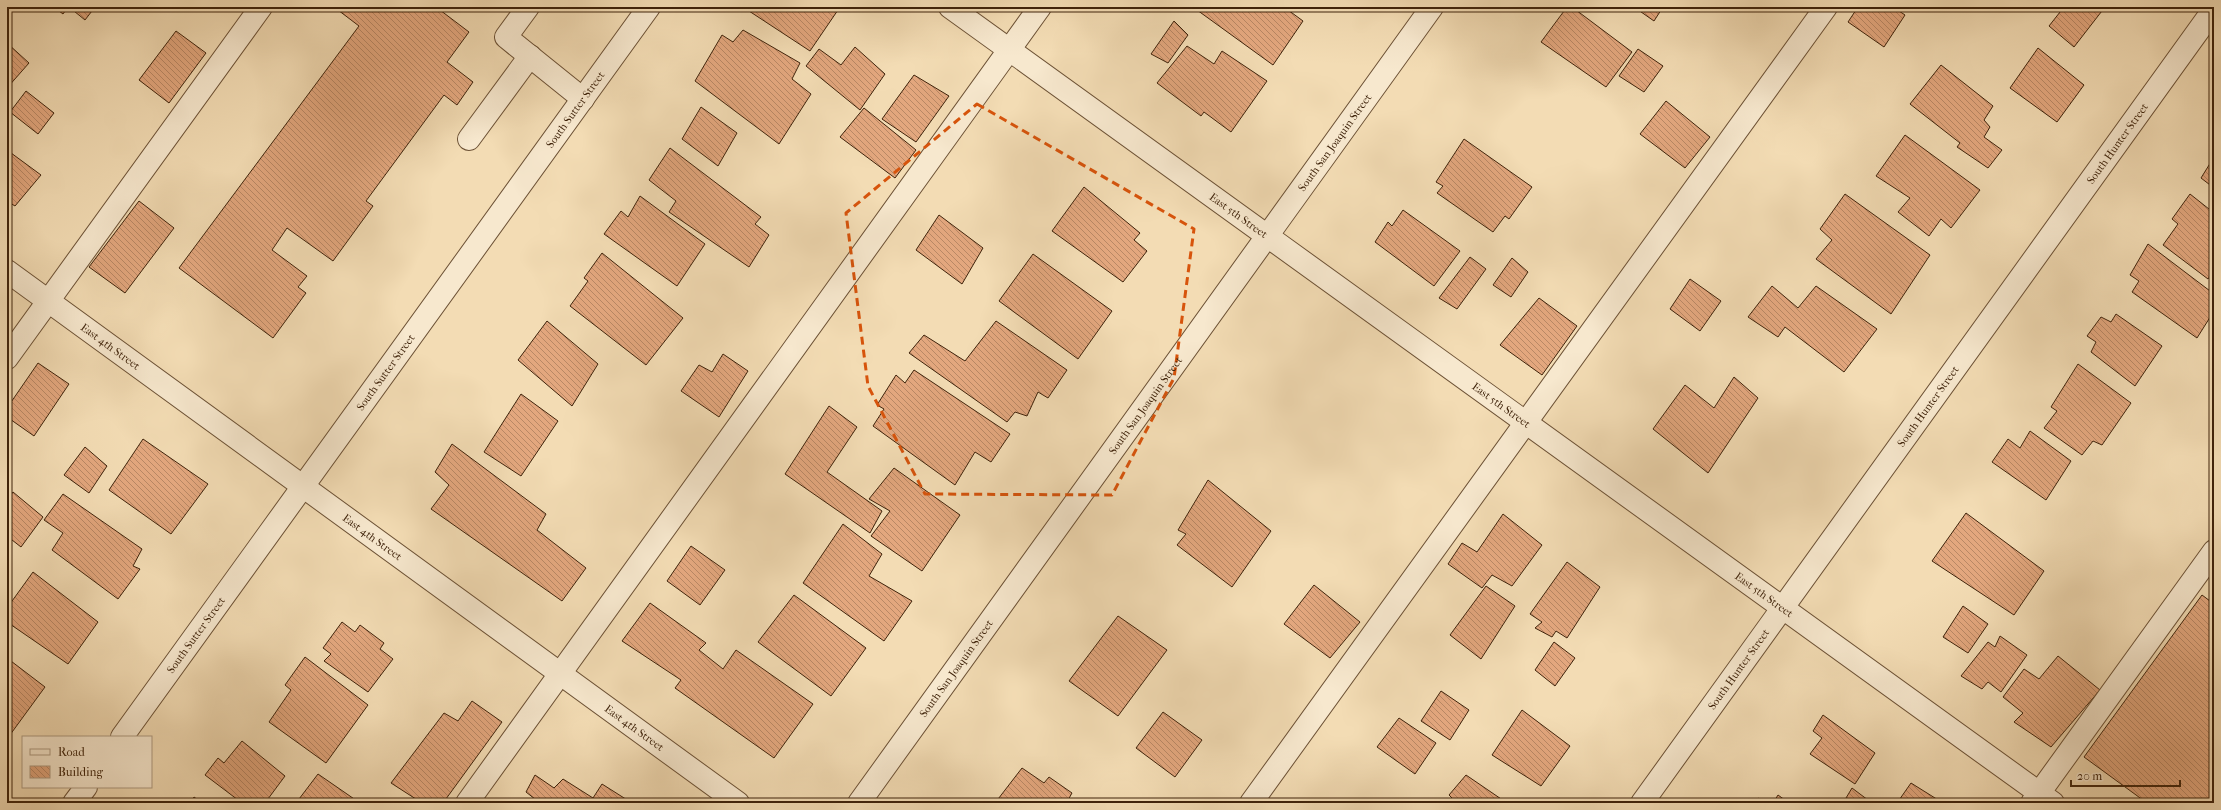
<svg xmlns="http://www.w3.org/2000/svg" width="2221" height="810" font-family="'IM FELL French Canon',serif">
	<defs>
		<pattern id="building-back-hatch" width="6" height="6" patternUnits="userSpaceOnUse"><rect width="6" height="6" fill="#e3a77e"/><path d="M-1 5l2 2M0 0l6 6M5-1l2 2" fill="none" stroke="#b98865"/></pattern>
	</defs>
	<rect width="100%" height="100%" fill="#f3dcb4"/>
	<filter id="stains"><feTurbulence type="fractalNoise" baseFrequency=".005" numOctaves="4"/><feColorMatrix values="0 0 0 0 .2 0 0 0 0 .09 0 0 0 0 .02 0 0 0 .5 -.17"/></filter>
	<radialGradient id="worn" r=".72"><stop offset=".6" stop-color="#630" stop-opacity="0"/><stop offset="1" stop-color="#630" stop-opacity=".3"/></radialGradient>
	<g fill="url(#building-back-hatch)" stroke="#3f230b">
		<path d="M54 7H68L63 14Z"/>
		<path d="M69 7H95L85 20Z"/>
		<path d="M334 7H436L469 32 447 62 473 82 457 105 444 95 366 201 373 206 333 261 287 228 272 250 307 276 298 287 306 293 273 338 179 268 359 26Z"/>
		<path d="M752 7H840L810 51 749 11Z"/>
		<path d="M1199 7H1284L1303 21 1273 65 1197 10Z"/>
		<path d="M1567 7H1572L1632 52 1606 87 1541 42Z"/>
		<path d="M1634 7H1663L1654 21Z"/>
		<path d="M1858 7H1893L1905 15 1884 47 1848 22Z"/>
		<path d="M2064 7H2105L2074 47 2049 26Z"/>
		<path d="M1174 21 1188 35 1168 63 1151 54Z"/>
		<path d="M743 30 800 63 792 79 811 94 779 144 695 81 722 35 733 42Z"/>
		<path d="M176 31 206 53 169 103 139 80Z"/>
		<path d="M7 43 29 63 7 88Z"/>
		<path d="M1187 46 1214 64 1222 51 1267 81 1231 132 1204 112 1201 116 1157 83Z"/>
		<path d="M855 47 885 74 860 110 806 66 819 49 841 65Z"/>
		<path d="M2038 48 2084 85 2057 122 2010 88Z"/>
		<path d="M1638 49 1663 66 1644 92 1619 76Z"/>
		<path d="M1941 65 1993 106 1984 120 1990 127 1984 137 2002 150 1988 168 1957 147 1960 143 1910 104Z"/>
		<path d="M914 75 949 96 916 142 882 119Z"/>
		<path d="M26 91 54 113 38 134 10 112Z"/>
		<path d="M1666 101 1710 137 1685 168 1640 134Z"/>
		<path d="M701 107 737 133 718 166 682 139Z"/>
		<path d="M864 108 916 150 895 178 840 137Z"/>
		<path d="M1905 135 1980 190 1951 228 1941 219 1929 236 1898 212 1910 198 1876 176Z"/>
		<path d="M1464 139 1532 187 1509 219 1505 216 1493 232 1437 193 1443 186 1436 182Z"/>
		<path d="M670 148 761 217 755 224 769 235 749 267 669 212 676 201 649 180Z"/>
		<path d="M7 150 41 175 15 206 7 201Z"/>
		<path d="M2214 157V188L2201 178Z"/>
		<path d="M1084 187 1140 233 1134 240 1147 251 1123 282 1052 231Z"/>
		<path d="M1845 194 1930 255 1891 314 1816 259 1832 240 1820 229Z"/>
		<path d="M2190 194 2214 213V270L2208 279 2163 245 2178 224 2172 219Z"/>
		<path d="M640 196 705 244 677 286 604 234 621 211 628 217Z"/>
		<path d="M139 201 174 228 125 293 89 267Z"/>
		<path d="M1403 210 1460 251 1434 286 1375 242 1388 222 1392 226Z"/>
		<path d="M939 215 983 248 962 284 916 250Z"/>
		<path d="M2148 244 2214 294V311L2197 338 2132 292 2139 281 2130 275Z"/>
		<path d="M602 253 683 318 646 365 570 306 588 281 584 278Z"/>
		<path d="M1033 254 1112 311 1078 359 999 301Z"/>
		<path d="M1470 257 1486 269 1457 309 1439 298Z"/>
		<path d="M1512 258 1528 272 1511 297 1493 285Z"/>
		<path d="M1690 279 1721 301 1700 331 1670 309Z"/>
		<path d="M1772 286 1798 308 1816 286 1877 329 1844 372 1785 327 1778 337 1748 317Z"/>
		<path d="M1539 298 1577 326 1542 375 1500 345Z"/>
		<path d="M2116 314 2162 346 2135 386 2091 352 2096 342 2087 336 2101 317 2111 322Z"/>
		<path d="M547 321 598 364 572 406 518 360Z"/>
		<path d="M996 321 1067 370 1048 398 1038 392 1027 416 1015 412 1007 422 909 353 924 335 965 361Z"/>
		<path d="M723 354 748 371 719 417 681 391 699 365 712 372Z"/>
		<path d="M38 363 69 384 34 436 7 417V408Z"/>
		<path d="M2078 364 2131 403 2102 445 2093 441 2082 455 2044 428 2057 411 2051 407Z"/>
		<path d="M914 370 1010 434 991 462 975 452 955 485 873 426 884 409 877 405 896 375 905 383Z"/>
		<path d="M1734 377 1758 398 1708 473 1653 429 1685 385 1714 408Z"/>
		<path d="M521 394 558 421 521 476 484 452Z"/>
		<path d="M829 406 857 427 827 472 882 511 870 533 785 474Z"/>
		<path d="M2030 431 2071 461 2046 500 1992 462 2008 439 2020 448Z"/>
		<path d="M143 439 208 484 171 534 109 490Z"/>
		<path d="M452 444 546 514 537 530 586 568 562 601 431 509 449 485 435 472Z"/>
		<path d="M85 447 107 466 89 493 64 475Z"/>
		<path d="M894 468 960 515 922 571 871 536 890 511 869 499Z"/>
		<path d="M1208 480 1271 531 1232 587 1177 545 1186 534 1178 530Z"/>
		<path d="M13 492 43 517 21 547 7 536V500Z"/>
		<path d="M63 494 142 549 133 566 140 569 118 599 52 550 63 533 44 520Z"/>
		<path d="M1966 513 2044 571 2014 615 1932 561Z"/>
		<path d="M1503 514 1542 545 1512 586 1492 575 1482 588 1448 564 1462 543 1477 552Z"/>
		<path d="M843 524 882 554 869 576 912 601 884 641 803 583Z"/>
		<path d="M691 546 725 570 700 605 667 581Z"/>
		<path d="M1567 562 1600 587 1567 638 1556 631 1552 637 1535 628 1542 622 1530 614Z"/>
		<path d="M33 572 98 622 68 664 7 622V608Z"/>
		<path d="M1314 585 1360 622 1330 658 1284 624Z"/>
		<path d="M1486 586 1515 606 1481 659 1450 635Z"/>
		<path d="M794 595 866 648 831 696 758 642Z"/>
		<path d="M2202 595 2214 604V803H2147L2084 757Z"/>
		<path d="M650 603 706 643 699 650 723 669 736 650 813 704 774 758 675 688 681 680 622 641Z"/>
		<path d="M1963 606 1988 624 1968 653 1943 637Z"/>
		<path d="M1118 616 1167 650 1118 716 1069 681Z"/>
		<path d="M342 622 355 632 360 625 384 643 380 649 393 659 368 692 324 661 331 654 323 648Z"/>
		<path d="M2000 636 2027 655 2001 692 1988 682 1982 689 1961 676 1988 642 1995 647Z"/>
		<path d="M1554 642 1575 658 1555 686 1535 670Z"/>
		<path d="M2058 656 2100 690 2051 747 2014 722 2023 713 2003 697 2024 669 2039 679Z"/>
		<path d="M305 657 368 705 326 763 269 722 291 690 285 685Z"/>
		<path d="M7 658 45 687 7 739Z"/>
		<path d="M1441 691 1469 710 1450 740 1421 721Z"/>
		<path d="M472 701 502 722 443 803H422L391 783 444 713 458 721Z"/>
		<path d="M1522 710 1570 746 1541 786 1492 755Z"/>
		<path d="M1163 712 1202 740 1175 777 1136 748Z"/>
		<path d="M1823 715 1875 753 1855 784 1810 754 1822 738 1813 731Z"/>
		<path d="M1399 718 1436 743 1415 774 1377 747Z"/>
		<path d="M242 741 285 776 265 803H242L205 775 218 758 224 763Z"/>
		<path d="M1022 768 1044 783 1049 777 1072 793 1068 800 1072 803H995Z"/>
		<path d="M318 774 360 803H296Z"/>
		<path d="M535 775 554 788 563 779 593 798 602 784 632 803H540L526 792Z"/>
		<path d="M1466 775 1507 803H1457L1449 795Z"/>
		<path d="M1911 783 1943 803H1897Z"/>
		<path d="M1852 788 1872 803H1843Z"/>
		<path d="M1778 795 1789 803H1773Z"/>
		<path d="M194 797 202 803H190Z"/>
		<path d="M1758 798 1765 803H1754Z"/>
	</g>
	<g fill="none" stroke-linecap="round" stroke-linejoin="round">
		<g stroke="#6c5135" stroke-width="24">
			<g id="minor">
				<path d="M528 7 506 37 583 99"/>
				<path id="s1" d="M950 7 2053 803"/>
				<path d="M469 139 530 56"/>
				<path id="s2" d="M7 271 738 803"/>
				<path d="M7 358 261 7"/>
				<path id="s3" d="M122 737 649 7"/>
				<path d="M74 803 86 787"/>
				<path d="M467 803 1040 7"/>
				<path id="s4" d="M859 803 1432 7"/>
				<path d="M1251 803 1826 7"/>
				<path id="s5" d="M1642 803 2214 9"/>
				<path d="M2032 803 2214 551"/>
			</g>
		</g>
		<use href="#minor" stroke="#f7e8ce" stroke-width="22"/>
	</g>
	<path fill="none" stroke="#d7540c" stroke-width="3" stroke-dasharray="8 5" stroke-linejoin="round" d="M977 104 1194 229 1174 378 1112 495 925 494 868 386 846 213Z"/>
	<g text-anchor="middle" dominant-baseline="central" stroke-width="3" stroke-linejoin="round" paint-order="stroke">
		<g font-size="11" fill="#3f230b" stroke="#f7e8ce">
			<text stroke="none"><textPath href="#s3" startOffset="774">South Sutter Street</textPath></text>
			<text stroke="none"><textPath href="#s4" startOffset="814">South San Joaquin Street</textPath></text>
			<text stroke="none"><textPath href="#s5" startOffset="813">South Hunter Street</textPath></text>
			<text stroke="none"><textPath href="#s1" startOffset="356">East 5th Street</textPath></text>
			<text stroke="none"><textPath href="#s2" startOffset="128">East 4th Street</textPath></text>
			<text stroke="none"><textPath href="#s3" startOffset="450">South Sutter Street</textPath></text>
			<text stroke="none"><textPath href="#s4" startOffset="490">South San Joaquin Street</textPath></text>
			<text stroke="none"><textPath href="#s1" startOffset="680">East 5th Street</textPath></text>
			<text stroke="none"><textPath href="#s5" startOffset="489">South Hunter Street</textPath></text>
			<text stroke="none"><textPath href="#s2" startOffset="452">East 4th Street</textPath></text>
			<text stroke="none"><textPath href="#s1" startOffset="1004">East 5th Street</textPath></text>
			<text stroke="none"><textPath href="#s3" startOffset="126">South Sutter Street</textPath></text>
			<text stroke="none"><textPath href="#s4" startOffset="166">South San Joaquin Street</textPath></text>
			<text stroke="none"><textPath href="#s5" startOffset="165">South Hunter Street</textPath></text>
			<text stroke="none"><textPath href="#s2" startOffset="776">East 4th Street</textPath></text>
		</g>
	</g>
	<rect width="2221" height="810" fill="none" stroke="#f3dcb4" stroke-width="24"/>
	<rect x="8" y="8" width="2205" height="794" fill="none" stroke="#3f230b" stroke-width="2"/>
	<rect x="12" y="12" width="2197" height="786" fill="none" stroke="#3f230b"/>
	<rect x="22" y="736" width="130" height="52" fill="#f7e8ce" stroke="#ad9980"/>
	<rect x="30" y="749" width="20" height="6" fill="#f7e8ce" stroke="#ad9980"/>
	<text x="58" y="756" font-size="12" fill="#3f230b">Road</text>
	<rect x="30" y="766" width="20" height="12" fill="url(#building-back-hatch)" stroke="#ad9980"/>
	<text x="58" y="776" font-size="12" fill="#3f230b">Building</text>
	<path d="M2071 780v6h109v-6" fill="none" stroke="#3f230b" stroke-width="2"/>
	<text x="2077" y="780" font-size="12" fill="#3f230b" stroke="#f7e8ce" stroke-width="3" paint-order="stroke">20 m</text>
	<rect width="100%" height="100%" filter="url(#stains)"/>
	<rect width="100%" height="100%" fill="url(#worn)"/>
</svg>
